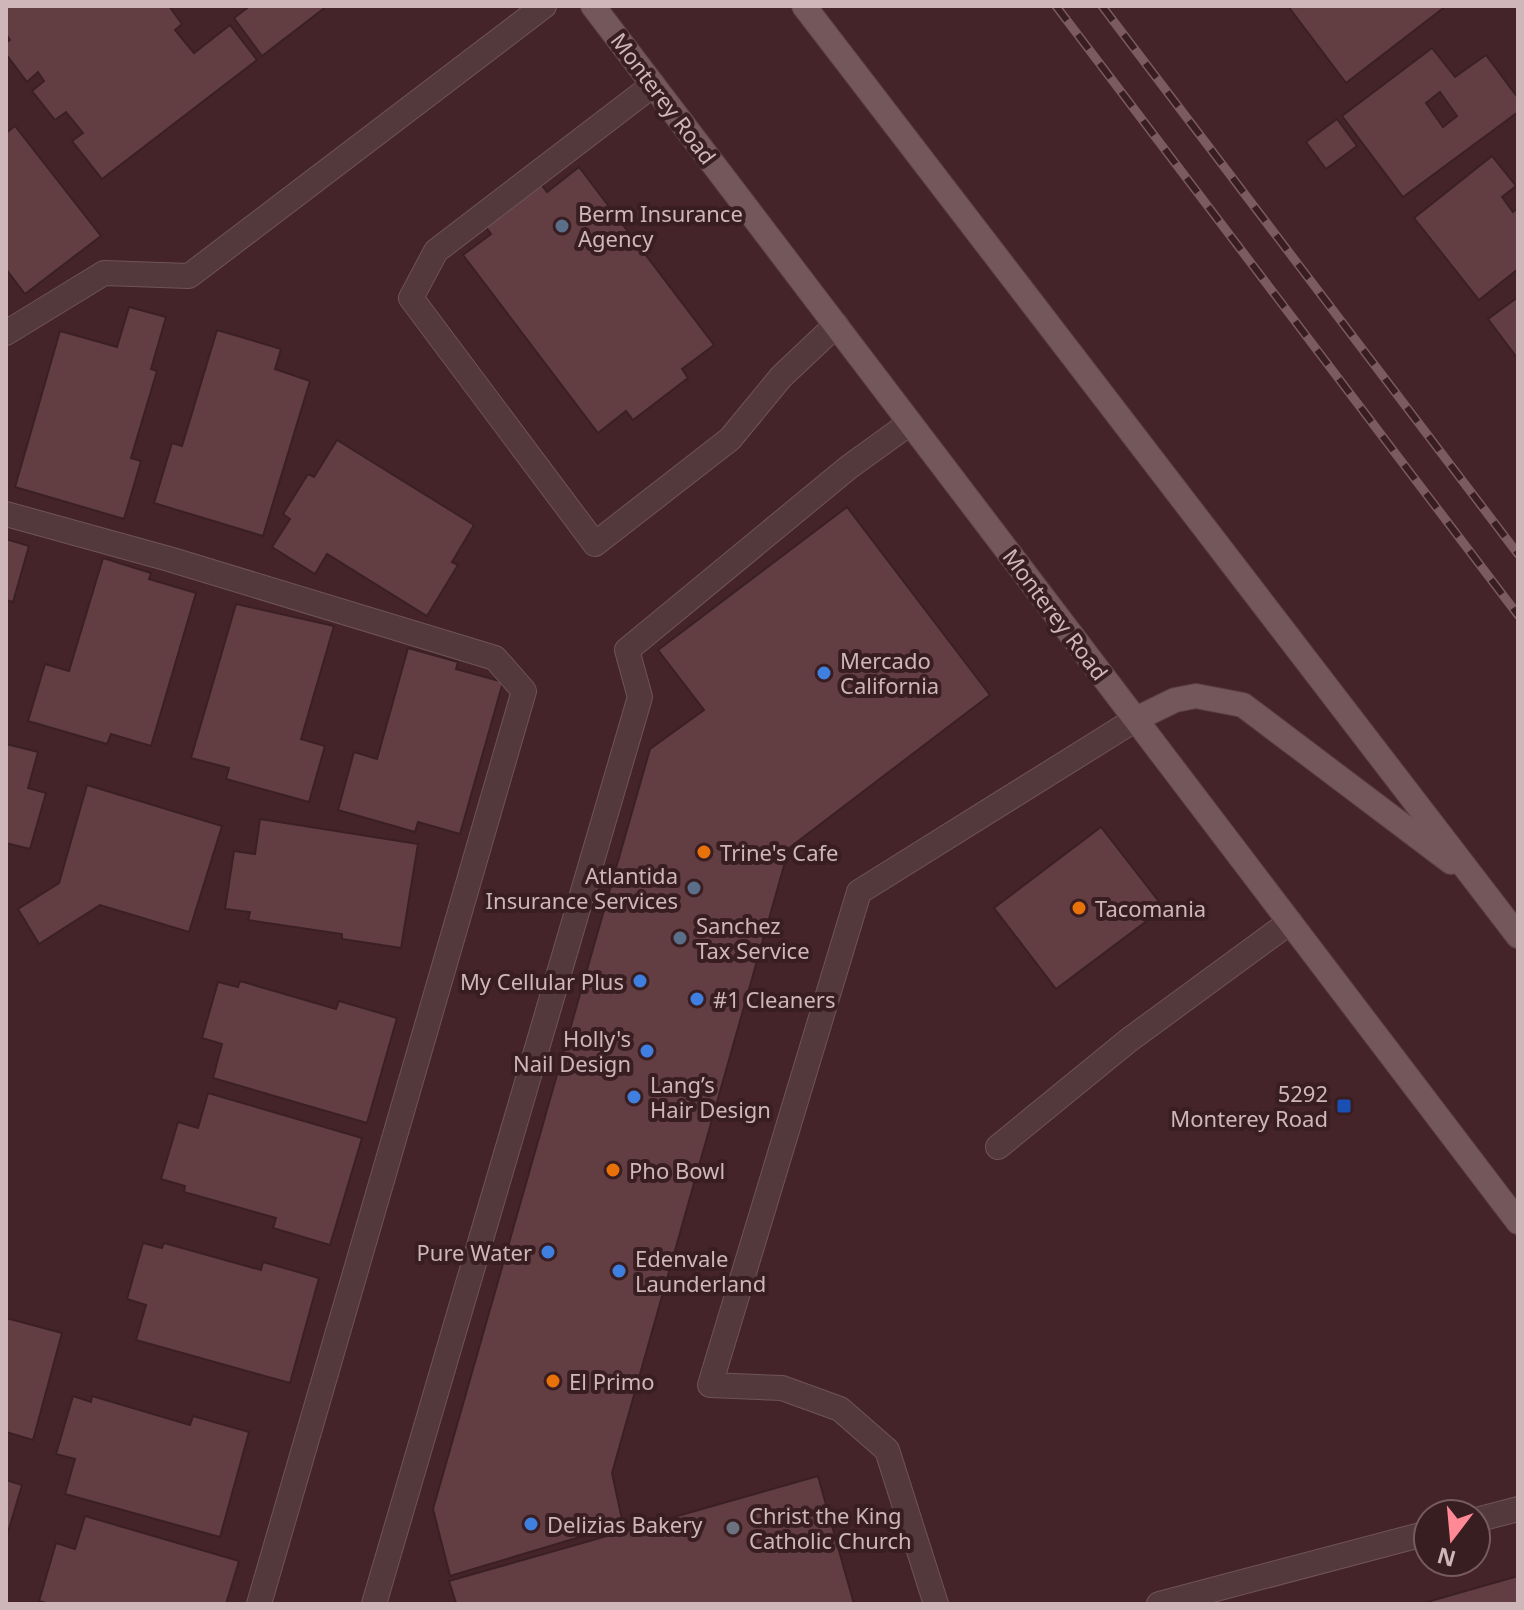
<svg xmlns="http://www.w3.org/2000/svg" width="1524" height="1610" font-family="'Noto Sans',sans-serif">
	<rect width="100%" height="100%" fill="#452429"/>
	<g fill="#623e43" stroke="#3b2023" stroke-width="2" fill-rule="evenodd">
		<path d="M6 6H169L182 24 175 30 194 53 230 25 257 60 102 179 72 141 83 133 66 112 55 120 32 91 44 81 38 72 27 82 6 54V43L10 40 6 34Z"/>
		<path d="M250 6H327L262 56 234 18Z"/>
		<path d="M1288 6H1446L1346 83Z"/>
		<path d="M1432 48 1455 77 1486 55 1518 98V112L1403 197 1342 116ZM1440 92 1457 116 1443 127 1426 103Z"/>
		<path d="M1337 119 1357 146 1326 169 1306 142Z"/>
		<path d="M15 126 101 236 25 294 6 269V133Z"/>
		<path d="M1492 156 1516 186 1502 197 1513 212 1518 208V269L1479 300 1414 218Z"/>
		<path d="M579 167 714 345 682 369 688 378 633 420 626 411 598 433 463 255 491 234 483 223 539 181 547 192Z"/>
		<path d="M1518 297V359L1488 319Z"/>
		<path d="M129 307 166 317 151 369 157 371 131 458 141 461 124 519 15 487 60 331 117 347Z"/>
		<path d="M217 330 281 349 275 369 310 381 263 536 154 503 172 443 182 446Z"/>
		<path d="M337 440 474 525 452 562 458 565 427 616 327 554 315 574 272 547 290 519 283 514 308 474 314 477Z"/>
		<path d="M847 507 990 695 789 848 612 1473 623 1524 450 1576 433 1509 650 749 704 710 658 650Z"/>
		<path d="M6 539 29 546 13 602 6 600Z"/>
		<path d="M103 558 151 573 149 579 196 593 151 746 111 734 107 744 28 721 45 664 69 671Z"/>
		<path d="M236 604 334 626 301 739 325 746 309 802 226 779 229 768 191 758Z"/>
		<path d="M408 648 458 662 456 669 503 682 460 834 418 822 415 832 338 810 354 752 377 759Z"/>
		<path d="M6 744 38 752 28 788 46 793 30 849 6 843Z"/>
		<path d="M87 785 222 826 189 932 100 905 39 944 18 909 59 883Z"/>
		<path d="M260 819 418 844 401 948 342 939V934L248 920 250 912 225 909 234 851 255 854Z"/>
		<path d="M1101 827 1164 908 1056 989 994 908Z"/>
		<path d="M240 981 336 1009 339 1001 397 1018 367 1123 213 1078 222 1044 202 1038 218 982 238 987Z"/>
		<path d="M208 1093 362 1138 330 1245 273 1228 276 1218 184 1192 185 1186 161 1179 178 1122 198 1128Z"/>
		<path d="M143 1243 162 1248 164 1243 261 1270 263 1262 319 1278 290 1383 136 1340 146 1305 127 1299Z"/>
		<path d="M6 1318 62 1333 33 1440 6 1432Z"/>
		<path d="M73 1396 91 1402 92 1396 190 1425 193 1416 249 1432 220 1537 65 1494 75 1459 56 1454Z"/>
		<path d="M818 1476 854 1604H453L456 1603 449 1581Z"/>
		<path d="M6 1480 22 1485 6 1539Z"/>
		<path d="M85 1516 239 1561 226 1604H50L39 1601 56 1543 75 1549Z"/>
		<path d="M1518 1576V1604H1420Z"/>
	</g>
	<g fill="none" stroke-linecap="round" stroke-linejoin="round">
		<g stroke="#6e5457" stroke-width="26">
			<g id="minor">
				<path d="M653 85 436 251 411 298 595 544 730 439 781 377 836 325"/>
				<path d="M6 333 104 273 189 276 544 6"/>
				<path d="M6 514 169 559 495 658 524 691 259 1604"/>
				<path d="M998 1147 1129 1040 1290 922"/>
				<path d="M1476 1520 1518 1509"/>
				<path d="M374 1604 640 697 627 650 849 467 910 423"/>
				<path d="M936 1604 887 1450 840 1409 782 1388 710 1385 859 892 1136 719"/>
				<path d="M1159 1604 1428 1533"/>
			</g>
		</g>
		<g stroke="#5a4043" stroke-width="26">
			<g id="major">
				<path d="M593 6 1518 1222"/>
				<path d="M804 6 1518 936"/>
				<path d="M1136 719 1175 700 1196 696 1243 705 1451 862"/>
			</g>
		</g>
		<use href="#minor" stroke="#54393c" stroke-width="24"/>
		<use href="#major" stroke="#74575b" stroke-width="24"/>
		<g stroke="#7b5b5f" stroke-width="9">
			<g id="rail">
				<path d="M1056 6 1518 615"/>
				<path d="M1102 6 1518 554"/>
			</g>
		</g>
		<use href="#rail" stroke="#391e21" stroke-width="6" stroke-dasharray="18" stroke-linecap="butt"/>
	</g>
	<g fill="#5c6f8a" stroke="#391e21" stroke-width="3">
		<circle cx="562" cy="226" r="8"/>
		<circle cx="694" cy="888" r="8"/>
		<circle cx="680" cy="938" r="8"/>
	</g>
	<g fill="#3f7fe0" stroke="#391e21" stroke-width="3">
		<circle cx="824" cy="673" r="8"/>
		<circle cx="640" cy="981" r="8"/>
		<circle cx="697" cy="999" r="8"/>
		<circle cx="647" cy="1051" r="8"/>
		<circle cx="634" cy="1097" r="8"/>
		<circle cx="548" cy="1252" r="8"/>
		<circle cx="619" cy="1271" r="8"/>
		<circle cx="531" cy="1524" r="8"/>
	</g>
	<g fill="#e8710a" stroke="#391e21" stroke-width="3">
		<circle cx="704" cy="852" r="8"/>
		<circle cx="1079" cy="908" r="8"/>
		<circle cx="613" cy="1170" r="8"/>
		<circle cx="553" cy="1381" r="8"/>
	</g>
	<rect fill="#1a4fb4" stroke="#391e21" stroke-width="3" x="1336" y="1098" width="16" height="16" rx="4"/>
	<circle fill="#6b7280" stroke="#391e21" stroke-width="3" cx="733" cy="1528" r="8"/>
	<g text-anchor="middle" dominant-baseline="central" stroke-width="8" stroke-linejoin="round" paint-order="stroke">
		<g font-size="22" fill="#ceb6b9" stroke="#391e21">
			<text transform="translate(664 98) rotate(53)">Monterey Road</text>
			<text transform="translate(1056 614) rotate(53)">Monterey Road</text>
		</g>
		<g font-size="22" fill="#ceb6b9" stroke="#391e21" text-anchor="start">
			<text x="578" y="213">Berm Insurance<tspan x="578" dy="25">Agency</tspan></text>
			<text x="840" y="660">Mercado<tspan x="840" dy="25">California</tspan></text>
			<text x="720" y="852">Trine's Cafe</text>
			<text x="678" y="875" text-anchor="end">Atlantida<tspan x="678" dy="25">Insurance Services</tspan></text>
			<text x="1095" y="908">Tacomania</text>
			<text x="696" y="925">Sanchez<tspan x="696" dy="25">Tax Service</tspan></text>
			<text x="624" y="981" text-anchor="end">My Cellular Plus</text>
			<text x="713" y="999">#1 Cleaners</text>
			<text x="631" y="1038" text-anchor="end">Holly's<tspan x="631" dy="25">Nail Design</tspan></text>
			<text x="650" y="1084">Lang’s<tspan x="650" dy="25">Hair Design</tspan></text>
			<text x="1328" y="1093" text-anchor="end">5292<tspan x="1328" dy="25">Monterey Road</tspan></text>
			<text x="629" y="1170">Pho Bowl</text>
			<text x="532" y="1252" text-anchor="end">Pure Water</text>
			<text x="635" y="1258">Edenvale<tspan x="635" dy="25">Launderland</tspan></text>
			<text x="569" y="1381">El Primo</text>
			<text x="749" y="1515">Christ the King<tspan x="749" dy="25">Catholic Church</tspan></text>
			<text x="547" y="1524">Delizias Bakery</text>
		</g>
	</g>
	<rect width="1524" height="1610" fill="none" stroke="#ceb6b9" stroke-width="16"/>
	<g transform="translate(1452 1538) rotate(196)"><circle r="38" fill="#391e21" stroke="#755b5e" stroke-width="2"/>
	<path d="M0-6L14 30L0 20L-14 30Z" fill="#ff8a95"/>
	<text y="-12" font-size="22" font-weight="bold" text-anchor="middle" fill="#ceb6b9">N</text>
	</g>
</svg>
